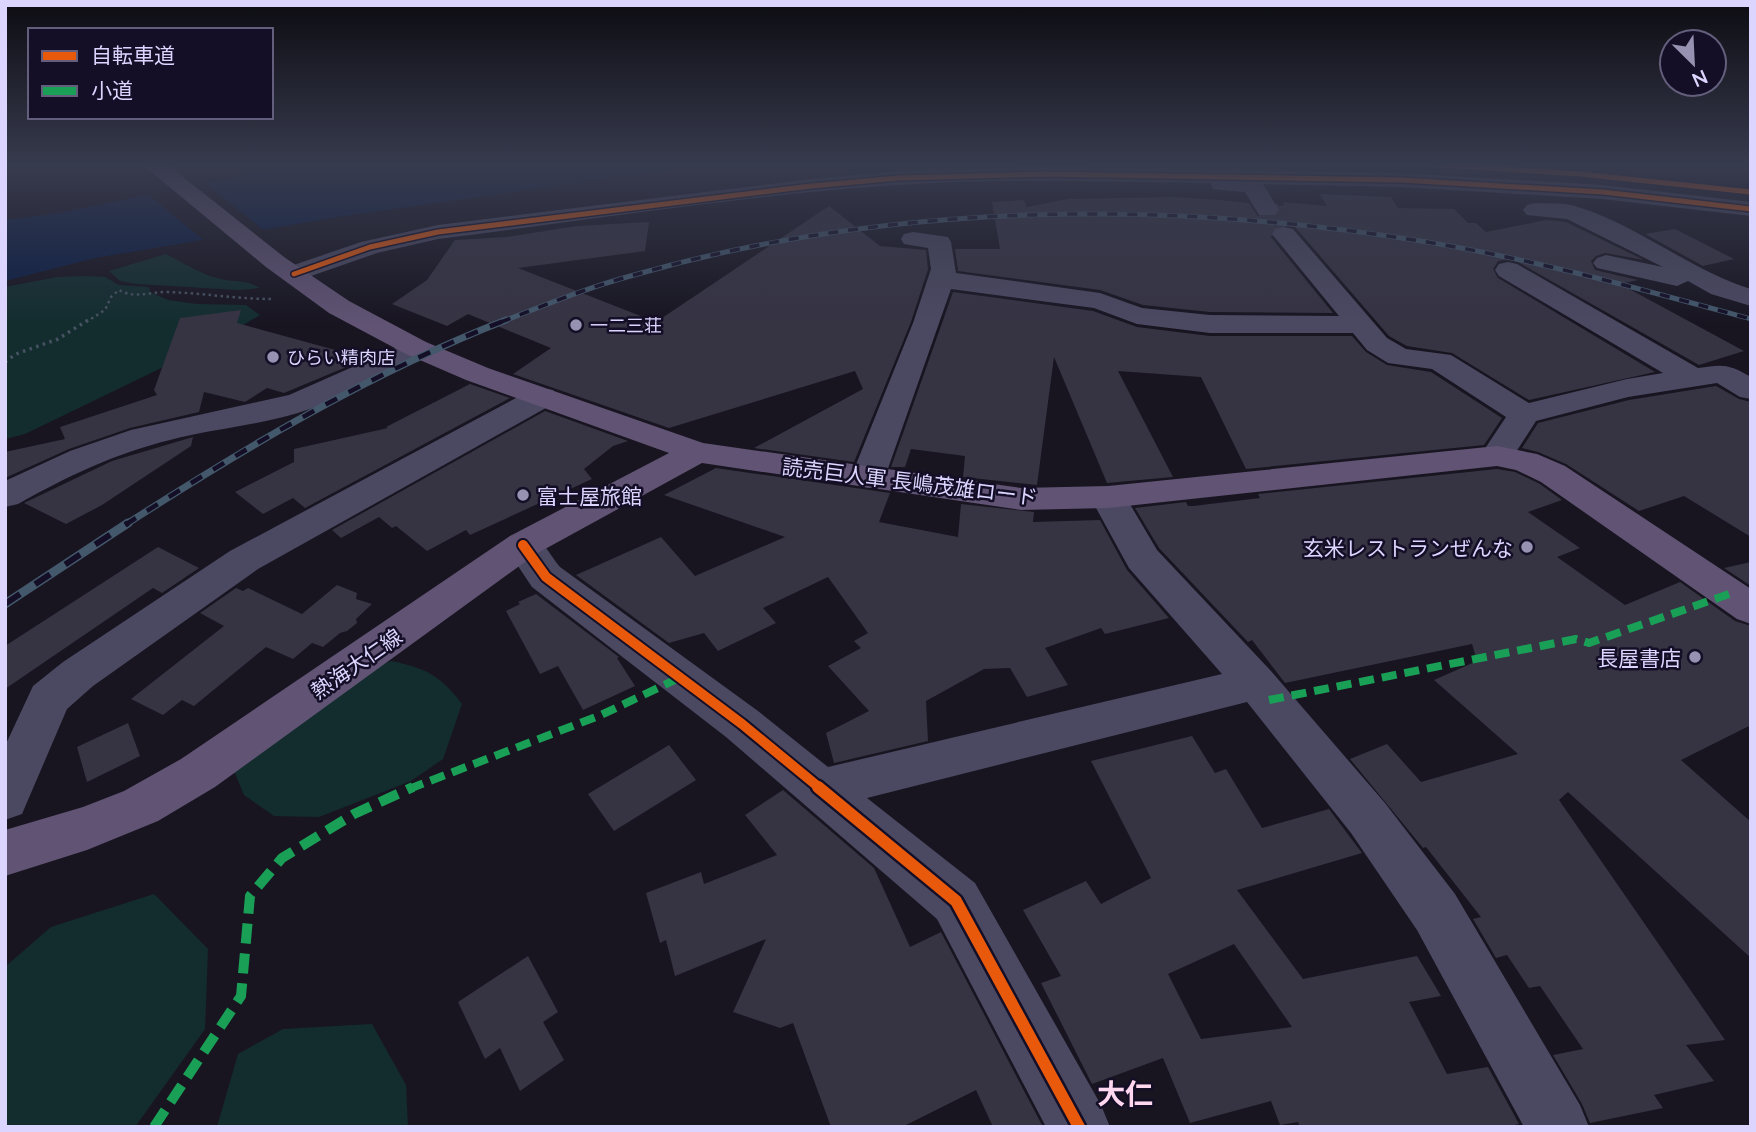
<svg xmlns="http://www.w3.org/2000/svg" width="1756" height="1132" font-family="Lato,'Noto Sans JP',sans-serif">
	<rect width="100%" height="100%" fill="#181521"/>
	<g fill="#132d2f">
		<path d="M166 254C183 263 199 273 217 278 232 283 246 279 260 288L239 290 136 284 120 281 109 271Z"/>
		<path d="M86 276 105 277 119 285 149 287 150 292 168 300 197 304 246 305 260 315 211 344 25 434 5 439V287L57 277Z"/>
		<path d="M391 661C426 668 441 676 462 704L443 759 411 781 319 817 274 816 244 795 234 771 358 675Z"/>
		<path d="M154 894 208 949 205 1029 135 1127H5V967L51 927Z"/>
		<path d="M372 1024 406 1085 408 1127H217L238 1054 283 1029Z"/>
	</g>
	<path fill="#0c1e45" d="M292 165H699L338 217 95 258 5 281V220L59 213Z"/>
	<path fill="#181521" d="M203 181 267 233 207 243 145 192Z"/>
	<g fill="#363343" fill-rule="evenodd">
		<path d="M1320 194 1391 197 1398 208 1454 209 1468 223H1476L1486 232 1546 220 1566 222 1644 260 1605 253 1596 256 1591 261 1595 270 1638 280 1620 284 1744 351 1699 365 1518 262 1509 259 1498 261 1493 269 1498 278 1655 372 1529 400 1452 353 1407 346 1389 336 1295 227 1285 224 1273 228 1270 236 1333 313 1210 312 1143 305 1100 290 958 271 955 249H1000L992 202 1024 200 1027 207 1068 199 1173 197 1219 200 1249 203 1259 218H1275L1281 212 1279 205 1284 206 1283 202 1327 206Z"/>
		<path d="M829 206 880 246 926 250 928 269 911 322 854 462 754 448 863 389 855 371 669 428 513 374 551 348 468 314 447 326 392 304 427 280 455 240 507 237 577 226 649 222 645 251 518 268 656 322Z"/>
		<path d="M1675 229 1734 259 1703 266 1645 234Z"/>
		<path d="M953 292 1093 311 1137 327 1210 336H1352L1366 352 1387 365 1431 372 1502 418 1484 445 1246 469 1201 377 1118 371 1173 477 1107 483 1054 357 1037 485 963 477 965 456 911 449 905 467H891Z"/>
		<path d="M241 310 237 323 361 357 344 368 284 393 267 388 245 402 204 392 199 412 130 428 69 449 5 478V452L65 439 60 427 157 395 154 390 180 318Z"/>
		<path d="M470 384 510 398 305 508 293 498 263 514 235 492 294 462V449L388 428 386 427Z"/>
		<path d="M1716 386 1739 399 1751 402V537L1684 496 1639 511 1566 464 1538 452 1522 448 1538 423 1629 400Z"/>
		<path d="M545 411 628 441 613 446 584 469 592 479 470 535 466 530 427 551 396 526 392 528 379 517 341 538 332 530Z"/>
		<path d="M193 437 191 446 102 505 66 524 24 503 112 461Z"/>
		<path d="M716 468 890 493 879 522 958 537 961 504 1034 512 1033 522 1100 520 1127 570 1169 618 1105 634 1101 628 1045 648 1068 685 1027 697 1010 668 984 669 926 701 928 741 834 763 826 733 869 711 828 666 861 648 854 641 868 633 828 577 763 608 776 623 718 651 704 633 669 643 576 575 661 537 695 576 785 537 664 495Z"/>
		<path d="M1497 469 1515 472 1540 484 1562 500 1528 512 1580 548 1557 557 1625 605 1680 582 1735 621 1751 626V725L1681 760 1751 822V958L1568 792 1559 800 1725 1040 1686 1045 1714 1081 1654 1095 1663 1108 1590 1123 1582 1104 1553 1055 1583 1049 1540 986 1529 988 1507 955 1496 958 1473 919 1481 917 1426 847 1423 848 1350 759 1387 744 1421 782 1518 754 1434 680 1477 661 1472 644 1285 683 1252 640 1248 642 1159 548 1135 508 1186 502 1188 506H1193L1260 498 1258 494Z"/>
		<path d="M158 547 199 568 162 593 153 588 5 689V646Z"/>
		<path d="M1751 562V586L1724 568Z"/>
		<path d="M337 585 357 593 356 599 372 604 356 619 357 623 347 631 340 633 323 647 312 643 293 659 266 647 194 706 182 700 163 715 131 699 224 626 200 613 236 588 243 591 248 588 302 614Z"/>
		<path d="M536 594 619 657 617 658 635 686 583 710 558 666 540 674 506 611 520 604 518 602Z"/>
		<path d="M128 723 140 756 87 782 77 747Z"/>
		<path d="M1192 736 1215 773 1226 769 1262 828 1329 809 1362 853 1237 890 1303 979 1417 956 1441 996 1409 1002 1447 1074 1488 1067 1519 1124 1505 1127H1300L1298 1122 1280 1125 1271 1101 1190 1123 1163 1058 1092 1084 1041 983 1061 976 1023 910 1086 881 1101 904 1151 878 1091 761ZM1234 944 1292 1027 1201 1039 1168 974Z"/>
		<path d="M669 745 696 780 614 831 588 794Z"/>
		<path d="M783 790 874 868 910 947 941 932 1043 1127H993L976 1090 902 1127H831L793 1023 780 1028 733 1012 766 939 675 976 666 940 660 943 646 893 701 872 704 884 777 855 745 815Z"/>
		<path d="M528 956 558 1012 543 1022 564 1060 520 1091 500 1048 485 1059 458 1002Z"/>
	</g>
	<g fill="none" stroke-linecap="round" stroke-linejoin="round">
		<path stroke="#353242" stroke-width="24" stroke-dasharray="24 12" stroke-linecap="butt" d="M1267 210 1284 234"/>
		<path stroke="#465262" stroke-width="2.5" stroke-dasharray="2.5 3.5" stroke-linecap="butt" d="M86 322 105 310 111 297 119 290C135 299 149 292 167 292 202 293 237 299 272 299"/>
		<path stroke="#465262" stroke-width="3.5" stroke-dasharray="2.5 4.5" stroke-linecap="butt" d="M5 362 16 354 58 339 88 320"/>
		<g fill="#4b4962" fill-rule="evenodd">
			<path d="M1043 167 1402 173 1603 185 1751 202V216L1603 199 1402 187 1263 184 1279 210 1275 215H1259L1245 192 1213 189 1210 183C1106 182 1001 178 897 185 744 195 590 220 438 239L377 253 294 282 285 280 281 274 285 268 361 242 438 225 811 179 898 171Z"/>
			<path d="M1535 203C1549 204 1565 202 1578 207 1639 226 1690 270 1751 289V306L1711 294 1688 281 1677 286 1597 268 1593 263 1597 258 1606 255 1663 267 1567 219 1527 215 1523 210 1527 205Z"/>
			<path d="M1284 227 1293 229 1387 338 1406 349 1451 355 1529 403 1627 379 1663 373 1499 276 1495 270 1499 264 1508 262 1517 264 1698 368C1723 364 1729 364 1751 377V399L1740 397 1717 383 1628 397 1536 421 1509 463 1497 466 1485 463 1480 456 1506 417 1432 369 1388 363 1367 350 1353 333H1210L1137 324 1094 308 951 289 885 477 880 485 868 488 856 485 851 477 913 323 931 269 928 248 904 244 901 239 904 234 913 232 948 237 951 242 956 273 1100 293 1142 308 1210 315 1339 316 1272 234 1275 229Z"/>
			<path d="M416 339 426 342 431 348 426 354C388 372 351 395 310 409 265 425 216 428 170 440 116 453 66 477 18 504L5 507V481L70 451 131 430 289 395Z"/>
			<path d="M542 388 553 390 558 397 553 404 258 569 93 686 67 709 22 814 5 820V746L33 686 63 662 230 551 531 390Z"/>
			<path d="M1108 486 1121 489 1157 550 1271 671 1385 803 1455 894 1580 1105 1589 1127H1524L1417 930 1351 833 1247 702 867 798 975 883 1101 1105 1110 1127H1046L937 919 726 737 532 587 504 545 510 536C539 528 544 547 560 567L758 711 828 767 1222 674 1129 568 1090 497 1095 489Z"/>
		</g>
		<path fill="#605373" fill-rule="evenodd" d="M143 165H168L284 257 349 301 426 342 488 368 703 443 1021 488 1108 486 1497 446 1537 454 1565 466 1751 589V624L1737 619 1541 482 1516 470 1497 466 1108 508 1021 510 702 463 536 554 215 787 158 821 87 850 5 876V830L83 807 124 791 181 759 510 536 669 453 466 380 406 354 329 313 266 267Z"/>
		<g stroke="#44586c" stroke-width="5">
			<path id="rail-far2" d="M501 322C545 305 589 287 634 275 890 202 1166 199 1427 242 1537 260 1644 290 1751 319"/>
		</g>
		<g stroke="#44586c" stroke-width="7">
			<path id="rail-far1" d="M125 525C246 447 372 372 506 320"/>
		</g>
		<g stroke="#44586c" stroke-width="9">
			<path id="rail" d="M5 604 128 523"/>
		</g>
		<use href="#rail-far2" stroke="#140f27" stroke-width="3.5" stroke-dasharray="10" stroke-linecap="butt"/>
		<use href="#rail-far1" stroke="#140f27" stroke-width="4.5" stroke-dasharray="13" stroke-linecap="butt"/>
		<use href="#rail" stroke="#140f27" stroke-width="6" stroke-dasharray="18" stroke-linecap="butt"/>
		<g stroke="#1a9f57" stroke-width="8" stroke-dasharray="15 8" stroke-linecap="butt">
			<path d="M1269 700 1576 639 1589 643 1729 594"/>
			<path d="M409 789 601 715 679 678"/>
		</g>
		<path stroke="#1a9f57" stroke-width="10" stroke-dasharray="20 10" stroke-linecap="butt" d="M154 1127 241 996 250 896 282 858 354 814 413 787"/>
		<g stroke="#140f27" stroke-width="8">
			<g id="cycleway-far2">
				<path d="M1440 165 1581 174 1751 192"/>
				<path d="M294 274 370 247 438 232 811 186 898 178 1043 174 1402 180 1603 192 1751 209"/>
			</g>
		</g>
		<g stroke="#140f27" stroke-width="14">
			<path id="cycleway-far1" d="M523 545 546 577 742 724 821 789"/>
		</g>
		<g stroke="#140f27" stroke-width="17">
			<path id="cycleway" d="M818 787 956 901 1079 1127"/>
		</g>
		<use href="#cycleway-far2" stroke="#e8590c" stroke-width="5"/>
		<use href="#cycleway-far1" stroke="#e8590c" stroke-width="10"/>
		<use href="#cycleway" stroke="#e8590c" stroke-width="12"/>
	</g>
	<linearGradient id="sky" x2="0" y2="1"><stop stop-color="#0d0c12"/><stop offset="0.51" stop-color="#373b4e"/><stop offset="1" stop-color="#373b4e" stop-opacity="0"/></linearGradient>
	<rect width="1756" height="324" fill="url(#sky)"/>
	<g fill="#9792b1" stroke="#140f27" stroke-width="2.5">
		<circle cx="576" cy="325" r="7"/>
		<circle cx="273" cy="357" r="7"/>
		<circle cx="523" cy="495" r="7"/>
		<circle cx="1527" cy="547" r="7"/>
		<circle cx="1695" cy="657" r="7"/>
	</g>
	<g text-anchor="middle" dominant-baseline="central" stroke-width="5" stroke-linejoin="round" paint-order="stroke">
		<g font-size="18" fill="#dbd5ff" stroke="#140f27" text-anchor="start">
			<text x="590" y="325">一二三荘</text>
			<text x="287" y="357">ひらい精肉店</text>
		</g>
		<g font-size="21" fill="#dbd5ff" stroke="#140f27">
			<text transform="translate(910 481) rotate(7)">読売巨人軍 長嶋茂雄ロード</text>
			<text transform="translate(356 663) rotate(-35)">熱海大仁線</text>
		</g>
		<g font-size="21" fill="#dbd5ff" stroke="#140f27" text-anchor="end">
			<text x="537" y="495" text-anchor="start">富士屋旅館</text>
			<text x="1513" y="547">玄米レストランぜんな</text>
			<text x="1681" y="657">長屋書店</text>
		</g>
		<g font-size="28" font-weight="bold" fill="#ffd7ee" stroke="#140f27">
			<text x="1125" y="1093">大仁</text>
		</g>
	</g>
	<rect width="1756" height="1132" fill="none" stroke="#dbd5ff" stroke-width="14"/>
	<rect x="28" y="28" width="245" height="91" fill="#140f27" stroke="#645e7d" stroke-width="2"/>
	<rect x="42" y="51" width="35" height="10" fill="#e8590c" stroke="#645e7d" stroke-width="2"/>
	<text x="91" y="63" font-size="21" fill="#dbd5ff">自転車道</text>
	<rect x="42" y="86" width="35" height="10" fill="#1a9f57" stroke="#645e7d" stroke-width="2"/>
	<text x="91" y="98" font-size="21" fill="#dbd5ff">小道</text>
	<g transform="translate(1693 63) rotate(156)"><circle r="33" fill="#140f27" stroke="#645e7d" stroke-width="2"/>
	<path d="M0-5L12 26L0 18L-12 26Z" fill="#9792b1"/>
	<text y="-10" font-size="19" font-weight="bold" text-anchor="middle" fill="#dbd5ff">N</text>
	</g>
</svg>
